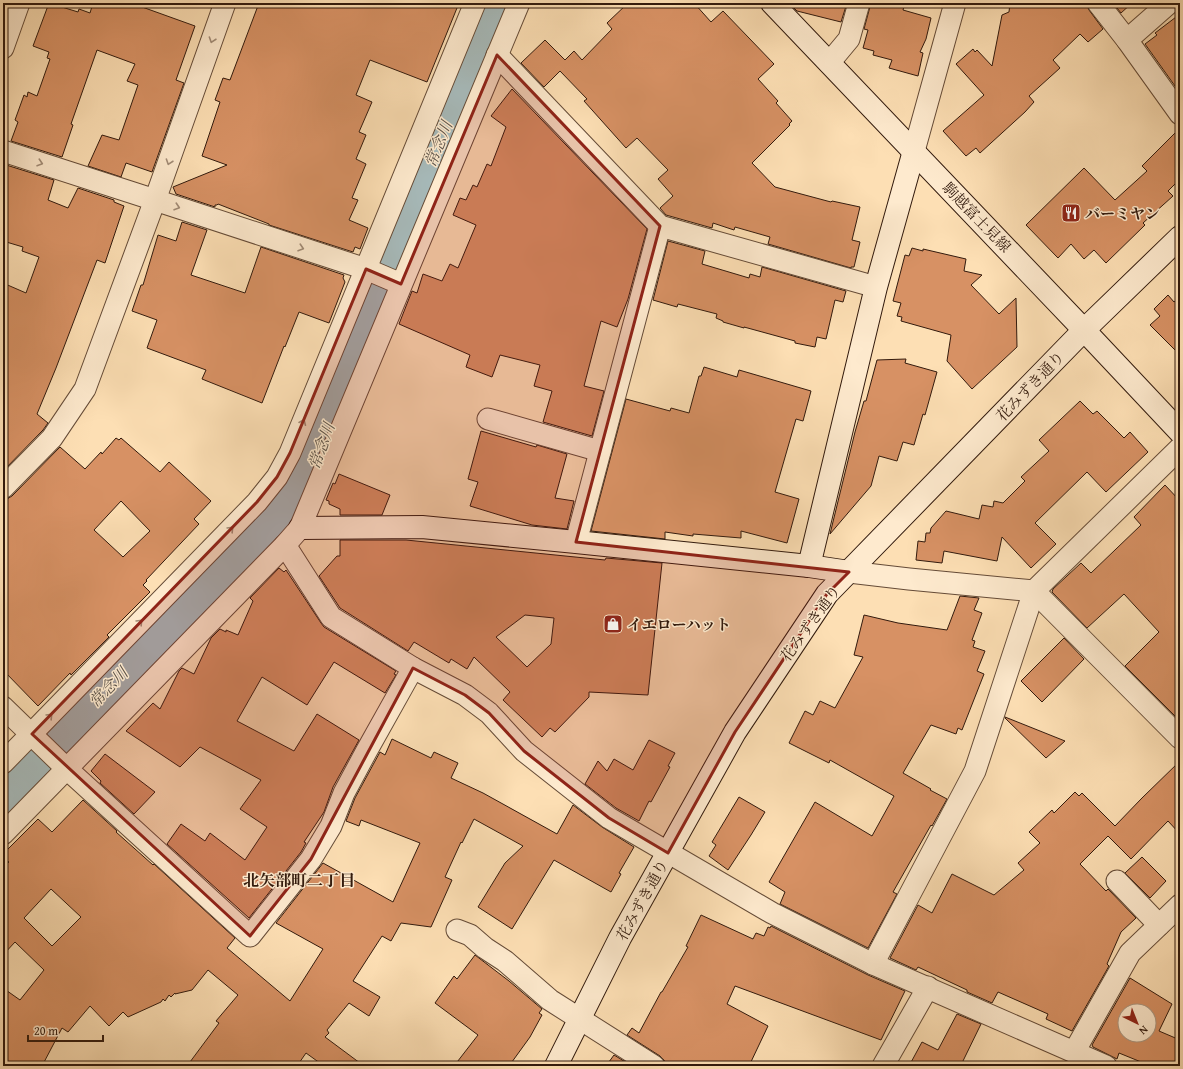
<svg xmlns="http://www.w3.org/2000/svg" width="1183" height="1069" font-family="'Gentium Book Plus','Noto Serif JP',serif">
	<rect width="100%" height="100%" fill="#fddfb4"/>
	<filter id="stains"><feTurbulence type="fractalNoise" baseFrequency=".005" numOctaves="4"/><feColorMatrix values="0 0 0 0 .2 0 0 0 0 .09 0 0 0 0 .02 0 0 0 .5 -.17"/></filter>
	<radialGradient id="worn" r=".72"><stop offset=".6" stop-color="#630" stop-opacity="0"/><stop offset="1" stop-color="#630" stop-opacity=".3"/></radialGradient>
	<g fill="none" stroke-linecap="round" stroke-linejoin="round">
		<path stroke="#a6b9b9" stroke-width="45" d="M3 796 309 479 393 253 495 3"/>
	</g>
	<g fill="#d79164" stroke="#321a0d" fill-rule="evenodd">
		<path d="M49 3 78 12 79 9 90 13 93 3H131L195 26 176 80 184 83 152 172 126 163 121 177 88 166 102 135 119 140 138 85 127 81 135 64 97 50 71 124 73 125 62 157 11 141 18 122 15 120 24 95 27 97 28 92 37 96 50 59 47 58 49 52 33 46Z"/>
		<path d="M259 3H459L427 82 370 60 356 95 372 102 359 132 366 135 356 159 366 164 352 198 358 200 349 220 368 228 360 249 355 247 353 252 269 225V224L218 204 217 205H215V207L176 194 173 187 227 165 202 156 220 102 215 100 223 78 230 80Z"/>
		<path d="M628 3H694L711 22 723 11 774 64 758 79 778 101 776 103 792 121 789 124 790 125 752 163 775 187 831 202 832 201 860 207 852 240 860 242 854 267H851V268L768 244 770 237 735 227 734 230 713 223 712 228 666 215 660 208 673 196 658 179 668 170 637 138 626 148 584 101 587 99 560 71 544 87 521 63 545 40 565 60 574 51 582 60 612 29 607 23Z"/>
		<path d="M793 3H847L841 22 797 11 793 7Z"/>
		<path d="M871 3H905L903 10 931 18 926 39 920 52 923 53 918 76 889 68 892 60 873 55 874 51 863 48 868 30 864 29Z"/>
		<path d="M1010 3H1086L1089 10 1103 29 1088 42 1080 34 1053 60 1060 68 1029 96 1034 102 1025 112 980 153 976 148 966 156 943 131 984 95 956 64 973 49 975 52 977 50 992 66 1002 15 1009 12Z"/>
		<path d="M1113 3H1132L1121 13Z"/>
		<path d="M1180 14V93L1145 44 1157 35 1155 33Z"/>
		<path d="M512 89 647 229 628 299 617 327 601 321 584 386 604 391 592 436 543 422 552 391 534 386 540 365 500 355 492 377 466 367 470 355 399 324 412 291 417 293 423 274 442 281 450 264 458 268 476 225 453 215 460 198 466 200 473 185 477 187 487 164 491 166 506 127 491 116Z"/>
		<path d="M1180 128V179L1168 191 1173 196 1143 223 1145 225 1106 263 1094 250 1084 259 1071 244 1058 258 1026 225 1084 168 1115 200 1147 171 1142 166Z"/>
		<path d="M3 164 54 180 48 200 68 208 78 188 114 200V202L124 206 105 263 97 260 56 368 37 414 48 423 43 430 3 471V283L26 293 39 257 22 251 23 247 3 241Z"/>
		<path d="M182 222 207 230 191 275 245 293 261 247 344 275 343 278 345 282 329 323 299 312 285 347 284 346 262 403 202 379 206 370 147 348 157 320 132 311 141 285H143L158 235 176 241Z"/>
		<path d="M668 241 705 251 702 264 749 278 750 274 760 277 762 267 846 291 843 302 835 300 826 339 817 337 815 347 795 343V341L744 327V328L723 322V321L716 318 717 314 678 304 677 307 653 300Z"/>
		<path d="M912 248 923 251V249L966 259 964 271 982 275 971 285 999 314 1016 298 1017 347 972 389 947 361 951 335 901 321 902 317 897 316 901 303 893 301 905 255 909 256Z"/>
		<path d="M1168 295 1174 302 1180 297V355L1150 325 1160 316 1154 309Z"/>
		<path d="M906 359 905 363 937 372 925 415 923 414 914 445 903 442 897 461 879 456 871 486 830 534 855 432 864 401H866L877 360Z"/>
		<path d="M704 367 737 377 739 370 811 391 803 421 796 419 775 492 799 499 787 543 741 531V538L693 534V536L665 532V539L591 531 626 399 670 411 671 408 689 413 699 376H701Z"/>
		<path d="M1080 401 1093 414 1097 411 1124 438 1130 432 1148 452 1106 492 1087 472 1035 523 1056 544 1031 568 1002 537 997 561 944 551 942 563 916 560 918 541 925 542 926 533H930L931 528 946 511 979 519 982 505 993 507 994 501 1003 503 1025 481 1021 477 1049 451 1039 440Z"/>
		<path d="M481 431 536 447 537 445 567 454 555 498 574 501 567 529 532 525 470 506 478 482 468 479Z"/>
		<path d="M116 438 119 440 121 438 160 472 169 462 211 501 194 519 199 524 146 580 147 581 143 585 150 592 107 635 109 637 71 675 70 673 38 706 3 670V500L7 499 12 496 60 447 85 469 101 452 102 454ZM121 501 150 531 123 557 94 530Z"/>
		<path d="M339 474 390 495 382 515H340V509L329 504V501L326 500 333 483 335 484Z"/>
		<path d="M1165 485 1180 501V721L1125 666 1159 632 1124 594 1087 628 1052 592 1053 589 1081 563 1091 573 1141 525 1134 517Z"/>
		<path d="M340 540H406L605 560 606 558 662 563 648 695 589 692V697L555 732 550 728 542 737 503 700 510 692 474 657 467 669 451 659 449 663 414 642 408 651 340 608 319 576 337 556H340ZM525 615 554 618 551 644 527 667 496 637Z"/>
		<path d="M279 568 284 572 286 570 321 623 324 627 396 671 394 674 396 675 385 693 334 662 307 705 262 677 237 721 294 751 317 714 359 740 333 787 324 812 304 842 306 843 301 852 249 918 167 844 181 824 205 841 210 833 245 860 267 827 240 809 261 780 200 747 180 767 126 731 153 703 160 709 179 671 182 668 194 674 211 638 220 629 226 632V630L238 635 253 601 250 598Z"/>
		<path d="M960 596 979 598 974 610 982 613 972 640 975 641 973 647 985 651 977 671 984 674 962 730 958 728 956 734 931 725 903 773 931 789 930 790 947 799 932 826 931 825 893 892 897 894 868 948 780 904 785 892 769 882 815 802 872 836 894 796 830 760 829 763 789 743 805 711 813 715 820 701 835 708 863 657 854 655 864 615 898 623 947 630Z"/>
		<path d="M1064 638 1084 659 1042 702 1021 681Z"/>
		<path d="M1005 717 1065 741 1046 758 1005 718Z"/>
		<path d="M392 739 431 758 434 752 458 763 451 778 483 793 557 834 573 805 602 827 634 847 619 873 621 874 611 892 554 860 512 929 478 907 505 863 523 846 474 819 462 843 461 842 445 877 452 880 431 927 401 923 391 941 382 936 353 981 380 997 369 1016 349 1003 327 1030 329 1033 325 1037 364 1066H324L306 1053 297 1066H187L219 1023 216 1021 238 995 208 970 192 990 175 994V993L171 997 169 995 165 1001 163 999 161 1002 128 1017 123 1012 109 1026 90 1006 68 1032 62 1028 42 1066H3V988L20 1000 44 970 15 942 3 955V868L9 862 3 857V854L38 819 52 832 83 800 117 831 116 832 153 865 154 864 235 938 227 948 290 1001 323 949 276 923 323 863 393 902 420 843 361 820 359 826 346 821 355 798 380 752 385 755ZM51 889 81 917 52 946 24 918Z"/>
		<path d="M649 740 675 753 668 766 670 767 651 802 649 801 639 821 616 808 585 784 598 761 607 771 614 759 633 770Z"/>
		<path d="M105 754 155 792 134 814 100 783 101 781 91 771Z"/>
		<path d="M1180 761V834L1168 821 1131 859 1108 836 1080 864 1106 891 1108 889 1136 918 1121 932 1107 964 1109 966 1072 1031 1046 1019 1048 1014 998 992 992 1003 967 992V990L918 967 916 970 890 958 918 905 932 913 952 874 994 895 1024 870 1018 863 1040 843 1029 832 1052 810 1054 813 1075 792 1079 796 1082 793 1115 826 1142 798Z"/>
		<path d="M739 797 765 812 751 835 728 870 709 856 716 845 712 842Z"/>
		<path d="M1142 857 1166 881 1150 898 1125 873Z"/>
		<path d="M701 915 753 939 756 933 764 936 768 927 770 928 771 926 868 975 905 991 881 1040 735 986 727 1004 768 1026 749 1066H666L664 1060 660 1056 627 1035 632 1028 639 1033 661 992H662L688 947 686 946Z"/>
		<path d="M475 955 509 981 542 1009 539 1013 542 1015 530 1037 509 1066H454L478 1035 435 1003 454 976 457 979Z"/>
		<path d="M1130 978 1172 1004 1159 1031 1180 1040V1066H1151L1119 1053 1117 1059 1093 1047 1092 1045ZM1125 1011H1149V1035H1125Z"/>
		<path d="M957 1014 981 1024 962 1063 969 1066H909L922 1042 938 1050Z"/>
		<path d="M614 1055 632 1066H606Z"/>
	</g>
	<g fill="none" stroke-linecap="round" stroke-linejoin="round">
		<g stroke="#654b37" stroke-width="23">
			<g id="street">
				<path d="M1098 3 1127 40 1180 114"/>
				<path d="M1127 40 1169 3"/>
				<path d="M3 48 19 3"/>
				<path d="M497 55 660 226 876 287"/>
				<path d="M829 63 849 39 859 3"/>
				<path d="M3 151 155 200 366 269 401 284"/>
				<path d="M914 151 955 3"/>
				<path d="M488 419 600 451"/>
				<path d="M3 488 52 438 85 389 155 200 225 3"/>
				<path d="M576 542 660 226"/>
				<path d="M285 545 331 617 413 668 465 695 489 713 524 751 609 818 772 913 873 964 1106 1066"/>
				<path d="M849 572 909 579 1034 591 1180 738"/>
				<path d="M3 707 67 769 250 936 311 859 331 826 344 793 366 752 413 668"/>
				<path d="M3 763 257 502 277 477 290 453 475 3"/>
				<path d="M3 834 285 545 300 528 519 3"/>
				<path d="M1117 881 1159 925"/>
				<path d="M457 930 470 935 485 948 505 961 550 1000 654 1066"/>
				<path d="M873 964 975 771 1034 591 1180 448"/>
				<path d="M1074 1052 1130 953 1180 905"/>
				<path d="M883 1066 928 987"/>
			</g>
		</g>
		<g stroke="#321a0d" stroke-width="24">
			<g id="secondary">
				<path d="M772 3 1084 330 1180 432"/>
				<path d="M300 528 422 527 576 542 809 566 849 572"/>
				<path d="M809 566 876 287 914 151"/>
				<path d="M556 1066 620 938 735 732 827 594 1084 330 1180 237"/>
			</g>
		</g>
		<use href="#street" stroke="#feeace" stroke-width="21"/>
		<use href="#secondary" stroke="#feeace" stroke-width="22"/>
	</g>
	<defs><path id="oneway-chevron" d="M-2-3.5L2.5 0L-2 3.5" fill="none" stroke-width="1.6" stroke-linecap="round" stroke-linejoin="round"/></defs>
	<g stroke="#a28c77">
		<use href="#oneway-chevron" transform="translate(212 40) rotate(109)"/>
		<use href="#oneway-chevron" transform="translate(169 162) rotate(109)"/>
		<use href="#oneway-chevron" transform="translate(40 163) rotate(18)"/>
		<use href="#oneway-chevron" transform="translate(177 207) rotate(18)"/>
		<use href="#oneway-chevron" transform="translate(301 248) rotate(18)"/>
		<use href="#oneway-chevron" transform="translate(303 422) rotate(-67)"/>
		<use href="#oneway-chevron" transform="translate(231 529) rotate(-46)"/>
		<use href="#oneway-chevron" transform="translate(140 622) rotate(-46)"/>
		<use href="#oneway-chevron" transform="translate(50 716) rotate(-46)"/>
	</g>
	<path fill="#8f2418" fill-opacity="0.2" stroke="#8f2418" stroke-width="3" stroke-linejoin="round" d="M497 55 660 226 576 542 849 572 827 594 735 732 668 853 609 818 524 751 489 713 465 695 413 668 311 859 250 936 32 734 257 502 277 477 290 453 366 269 401 284Z"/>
	<defs>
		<g id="restaurant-square" transform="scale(1)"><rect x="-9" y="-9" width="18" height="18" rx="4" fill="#8f2418" stroke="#feeace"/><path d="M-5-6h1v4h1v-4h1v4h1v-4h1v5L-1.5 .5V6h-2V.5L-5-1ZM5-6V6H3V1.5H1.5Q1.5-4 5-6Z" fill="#fff"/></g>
		<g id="shop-square" transform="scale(1)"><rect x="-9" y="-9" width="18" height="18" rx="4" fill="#8f2418" stroke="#feeace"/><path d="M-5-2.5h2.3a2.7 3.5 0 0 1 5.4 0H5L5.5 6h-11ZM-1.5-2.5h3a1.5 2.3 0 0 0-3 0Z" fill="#fff"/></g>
	</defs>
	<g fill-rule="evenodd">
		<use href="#restaurant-square" x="1071" y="213"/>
		<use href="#shop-square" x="613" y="624"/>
	</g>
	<g text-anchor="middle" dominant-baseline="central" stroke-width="3" stroke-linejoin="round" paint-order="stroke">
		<g font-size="15" font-weight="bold" fill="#321a0d" stroke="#feeace" text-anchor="start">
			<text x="1085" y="213">バーミヤン</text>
			<text x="627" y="624">イエローハット</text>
		</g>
		<g font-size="15" fill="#321a0d" stroke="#feeace">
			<text transform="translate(977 217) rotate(46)">駒越富士見線</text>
			<text transform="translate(1030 386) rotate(-46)">花みずき通り</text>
			<text transform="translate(810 623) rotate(-54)">花みずき通り</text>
			<text transform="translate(642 900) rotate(-61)">花みずき通り</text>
		</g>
		<g font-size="16" font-style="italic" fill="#5b5249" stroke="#feeace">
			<text transform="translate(438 144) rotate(-68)">常念川</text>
			<text transform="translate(321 446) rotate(-70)">常念川</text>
			<text transform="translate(108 687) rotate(-46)">常念川</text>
		</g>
		<g font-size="16" font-weight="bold" fill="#321a0d" stroke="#feeace">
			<text x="299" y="880">北矢部町二丁目</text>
		</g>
	</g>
	<rect width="1183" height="1069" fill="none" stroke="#fddfb4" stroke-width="16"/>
	<rect x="4" y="4" width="1175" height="1061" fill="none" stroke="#321a0d" stroke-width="2"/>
	<rect x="8" y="8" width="1167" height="1053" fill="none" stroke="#321a0d"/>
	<g transform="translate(1137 1023) rotate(137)"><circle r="19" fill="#feeace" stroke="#ac9781"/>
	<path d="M0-3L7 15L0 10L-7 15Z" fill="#8f2418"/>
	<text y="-6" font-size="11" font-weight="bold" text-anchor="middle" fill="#321a0d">N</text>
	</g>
	<path d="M28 1035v6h75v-6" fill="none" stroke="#321a0d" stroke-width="2"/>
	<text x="34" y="1035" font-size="12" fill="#321a0d" stroke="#feeace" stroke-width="3" paint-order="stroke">20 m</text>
	<rect width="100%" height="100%" filter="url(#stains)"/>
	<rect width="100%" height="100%" fill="url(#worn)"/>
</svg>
